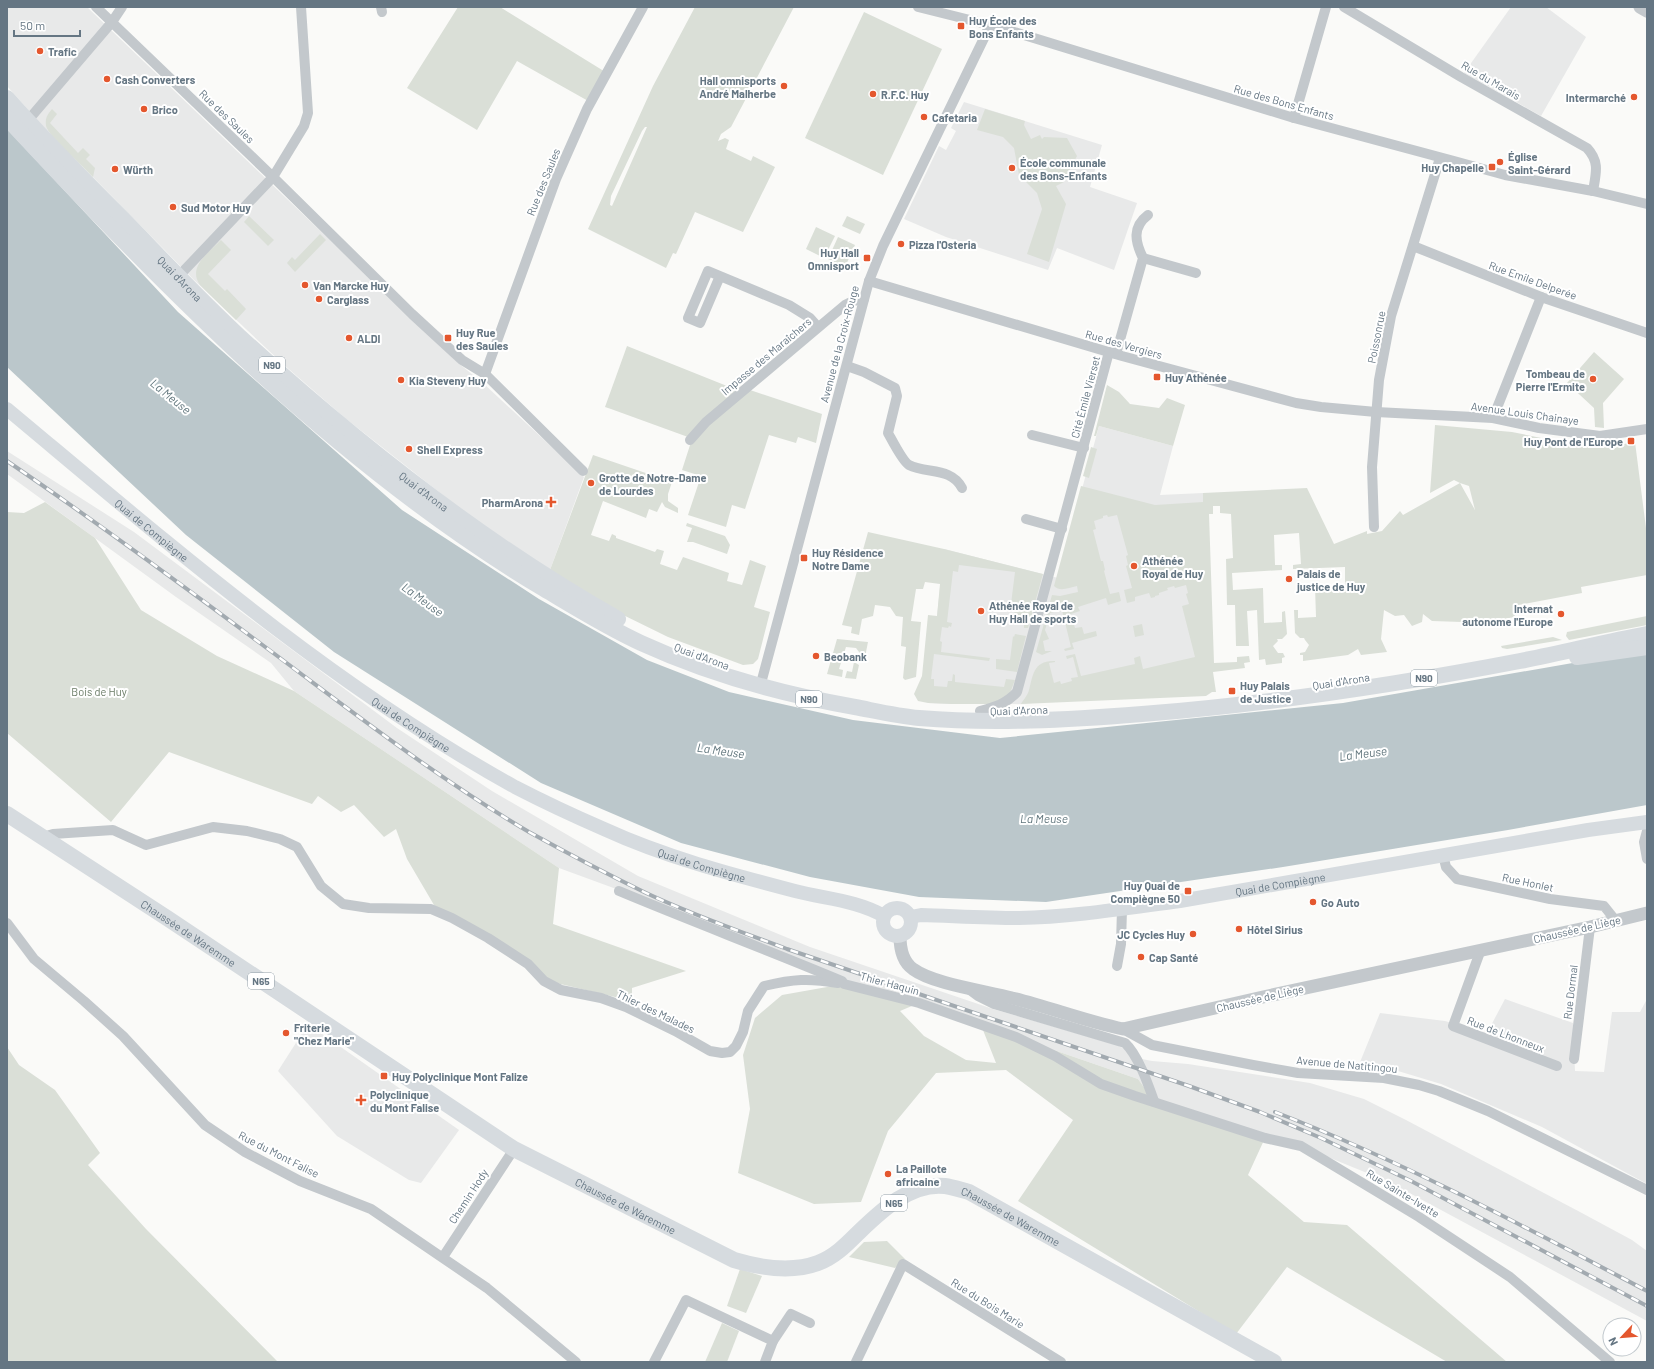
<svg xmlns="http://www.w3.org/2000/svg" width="1654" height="1369" font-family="Barlow,sans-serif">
	<rect width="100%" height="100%" fill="#fafaf8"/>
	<g fill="#e8e9e9">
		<path d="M7 7H87L457 362 484 384 584 477 550 570 477 522 345 418 283 364 194 280 39 122 7 86Z"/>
		<path d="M1511 7H1546L1586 37 1541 116 1464 73Z"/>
		<path d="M964 102 1102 145 1090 187 1137 203 1114 270 1057 248 1048 270 946 237 904 219 939 146 946 150 956 131 951 128Z"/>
		<path d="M1099 426 1173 446 1160 495 1203 493 1212 688 1021 704H952L928 703 944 549 1058 578Z"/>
		<path d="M7 451 134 532 397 728 492 791 638 876 810 947 993 1009 1117 1045 1142 1059 1152 1061 1188 1064 1310 1083 1364 1099 1406 1120 1580 1212 1632 1240 1647 1251V1321L1389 1182 1301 1146 1154 1101 1138 1079 1016 1037 844 984 619 890 559 868 294 691 271 663 176 597 7 474Z"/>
		<path d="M1505 999 1573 1023 1575 1071 1604 1072 1612 1012H1640L1647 999V1184L1542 1127 1441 1084 1398 1071 1358 1067 1380 1013 1445 1021 1487 1033Z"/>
		<path d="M308 1024 459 1130 421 1183 409 1180 337 1136 278 1071Z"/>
	</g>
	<g fill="#dadfd7" fill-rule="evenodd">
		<path d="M458 7H500L607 73 590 102 517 61 477 130 407 88Z"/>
		<path d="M695 7H794L731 127 721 134 718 141 725 138 729 140 726 149 751 161 753 156 775 167 743 232 695 212 676 254 673 253 666 268 588 229 653 86ZM645 127H647L612 206 610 205 611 196 642 131Z"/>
		<path d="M864 12 942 49 883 175 805 138Z"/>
		<path d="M52 109 57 114 50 123 78 153 83 148 90 155 86 159 95 168 93 177C84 167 49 137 46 126 45 118 47 115 52 109Z"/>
		<path d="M985 109 1025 121 1024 125 1031 139 1040 135 1042 139 1044 137 1067 138 1077 156 1067 175 1062 177 1064 182 1056 186 1066 204 1049 262 1027 254 1042 209 1037 193 1019 175 1014 148 1003 137 977 130Z"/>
		<path d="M249 216 274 240 268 246 244 222Z"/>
		<path d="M847 216 865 224 860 234 842 226Z"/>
		<path d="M816 227 835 236 824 258 806 249Z"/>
		<path d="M320 234 326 240 295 272 287 263 292 257 295 260Z"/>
		<path d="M838 237 855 245 845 267 828 259Z"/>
		<path d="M221 240 231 250 208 274 225 291 227 289 246 309 236 320 200 285C187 267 209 252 221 240Z"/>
		<path d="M627 346 737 390 688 437 611 409 605 407Z"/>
		<path d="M1594 352 1624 379 1603 403 1604 428 1595 427 1594 408 1567 383Z"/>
		<path d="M1107 385 1119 392 1130 404 1159 408 1167 398 1185 405 1173 446 1099 426 1096 436H1094Z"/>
		<path d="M750 390 822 414 816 443 798 437 796 443 769 435 745 509 732 505 726 527 688 515 701 476 682 470 691 442 704 428Z"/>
		<path d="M1435 425 1512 432 1581 446 1601 448 1635 442 1647 536V575L1581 587 1582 593 1513 606 1515 617 1473 624V628L1462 622 1432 621 1423 614 1422 622 1412 626 1404 615 1395 616 1384 610 1381 639 1387 652 1361 655 1358 649 1348 655 1303 661V655H1300V653L1305 652 1309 645 1305 640 1304 638H1300L1295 633 1294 610H1298V618L1316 617 1315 587 1345 585V567L1293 569V565L1301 564 1299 533 1274 535 1275 565H1282V570L1232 573 1233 590 1263 588 1264 623 1282 622V612L1285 611 1287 634 1282 639H1277L1278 641 1273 646 1278 653H1283L1285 657 1282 658V663L1266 665 1265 659 1259 660 1257 610 1247 611 1249 646H1236L1235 605H1227L1226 559 1233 558 1231 514 1220 513V506H1213V514H1209L1214 663 1237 662V657L1249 656 1250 662 1244 663 1245 668 1213 672 1216 692H1212L1206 696 1021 704C1023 700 1028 695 1029 690 1033 676 1033 660 1055 661V662L1049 663 1054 683 1060 681 1061 684 1072 681 1071 678 1078 677 1073 657 1067 659 1066 656 1075 654 1081 676 1135 664 1134 658 1140 656 1143 669 1195 657 1182 606 1189 604 1186 594 1188 593 1186 585 1175 588 1174 586 1167 588 1168 590 1159 593V595L1155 596V597L1151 598 1149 593 1135 597V601L1127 603 1124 590 1132 588 1126 566 1128 565 1126 556 1128 555 1117 515 1108 517 1107 515 1103 516V518L1094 521 1096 529 1093 530 1101 561H1103L1105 570 1104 571 1110 594 1119 592 1121 601 1108 605 1106 598 1078 607 1080 611 1071 614 1075 628 1082 627 1084 634 1096 631 1097 636 1072 643 1074 649 1065 651 1064 649 1071 647 1062 610 1050 613 1045 630 1049 639 1043 641 1045 651H1052L1042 655 1036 652 1052 595 1060 596 1078 592 1077 586C1068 588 1060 592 1054 586L1081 486 1155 505 1203 502V493L1307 488 1334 544 1367 531V534L1382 531 1400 511 1403 515 1460 483 1454 480 1430 493ZM1460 483 1469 486 1475 510Z"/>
		<path d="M1091 447 1097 449 1089 478 1083 476Z"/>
		<path d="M593 455 672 482 668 494V501L678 508V513L665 507 662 502 657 512 649 509 646 518 603 501 591 535 609 541 612 534 616 536V538L655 552 657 549 664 551 660 564 677 570 683 557 729 573 727 581 742 585 750 560 766 566 754 607 770 612 758 659 753 664 743 665 668 637 613 610 550 570Z"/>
		<path d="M45 502 95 538 141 610 217 656 294 691 559 868 553 924 686 971 632 988V1001L552 982 434 905 407 859 396 829 384 837 354 805 341 812 318 796 312 804 169 752 111 822 7 733V512L24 513Z"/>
		<path d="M687 523 725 536 730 545 727 554 693 542H687L692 528 686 526Z"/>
		<path d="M868 532 944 549 1043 574 1028 628H1024V622L1016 621 1017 617H1014L1015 605 1011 604 1015 572 959 565 958 572 953 571 947 622 952 623 951 627 949 626 948 628 942 627 940 641 942 642 941 652 990 658 989 661 934 654 931 679H934V686L947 687 948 681H952L953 674 955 675V682L1004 687 1006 679 1015 680 1010 693 1007 697 990 704H952L928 703 918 701 914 694 922 676 928 615 937 616 940 584 925 582 923 589H916L911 621 921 622 916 677 905 680 903 678 906 647 901 646 903 617 896 616 890 607 875 605 873 616 862 619 859 635 851 633 852 627 842 625Z"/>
		<path d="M1647 616V625L1569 640 1566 636 1567 632Z"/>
		<path d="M1142 624 1144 635 1135 637 1133 626Z"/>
		<path d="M1015 634 1026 636 1017 672 996 669V659L1010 660 1013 636 1014 637Z"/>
		<path d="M1553 637 1562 640 1507 649 1502 648 1501 646Z"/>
		<path d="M837 639 868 642 865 657 862 656 856 648 846 647 839 669 843 670 842 677 827 674Z"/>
		<path d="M854 662 859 665 856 679 845 678 847 671 852 672Z"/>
		<path d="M844 984 919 1003 900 1011 924 1036 966 1060 996 1063 981 1025 1138 1079 1154 1101 1265 1138 1248 1175 1304 1222 1347 1225 1507 1362H1447L1287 1267 1236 1334 1018 1201 1073 1120 1006 1070 936 1073 888 1131 861 1202 814 1204 738 1173 750 1109 743 1055 755 1018 782 995Z"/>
		<path d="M7 1047 19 1065 55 1090 100 1153 88 1165 146 1229 278 1362H7Z"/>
		<path d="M887 1241 905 1259 895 1268 849 1257 864 1242Z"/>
		<path d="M740 1269 762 1276 746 1313 727 1306Z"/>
		<path d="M722 1323 739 1331 727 1362H705Z"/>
	</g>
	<path fill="#bbc7cb" d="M7 129 178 312 402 510 539 599 647 660 729 692 853 720 1000 738 1343 703 1647 650V805L1508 830 1283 867 1046 902 919 897 810 877 681 843 541 783 334 652 186 535 7 367Z"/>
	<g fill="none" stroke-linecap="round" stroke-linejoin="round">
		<g stroke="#c3c8cc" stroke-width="10">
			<path d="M96 7 273 177 412 314 462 360 485 374 556 179 587 109 643 7"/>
			<path d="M381 7 382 12"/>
			<path d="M918 7 998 27 1294 118 1454 161 1505 175 1593 191 1647 204"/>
			<path d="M1344 7 1461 77 1587 148C1600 162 1596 173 1593 191"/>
			<path d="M1294 118 1326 7"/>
			<path d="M24 125 112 22 122 7"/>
			<path d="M1413 246 1541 297 1647 333"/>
			<path d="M1143 258 1196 273"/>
			<path d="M720 276 700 323 688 318 708 271 789 305 810 318 818 327"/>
			<path d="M175 280 273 177 304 126 308 113 301 7"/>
			<path d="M869 281 1122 356 1296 403 1321 407 1376 412 1493 418 1539 428 1600 436 1647 429"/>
			<path d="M1116 354 1143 258C1135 242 1132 227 1148 215"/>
			<path d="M847 366 864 372 895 388 897 396 888 433C892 440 903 462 909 465 927 474 951 467 962 488"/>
			<path d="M485 374 583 471"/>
			<path d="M1493 418 1541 297"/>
			<path d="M1032 435 1084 448"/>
			<path d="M690 440 706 422 845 305 853 301 864 299"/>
			<path d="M1026 519 1062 529"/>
			<path d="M1374 527 1372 467 1379 380 1391 316 1440 158"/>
			<path d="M760 687 869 281 883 246 986 34 989 25"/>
			<path d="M980 711C995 707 1006 704 1017 692L1109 352"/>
			<path d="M1647 831 1644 842 1647 859"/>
			<path d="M43 837 53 834 113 830 146 845 213 827 247 831 280 839 297 847 321 886 343 904 369 908 431 909 452 918 488 938 528 964 544 981 561 990 601 998 626 1007 675 1031 710 1051 722 1053 730 1052 736 1046 743 1032 748 1011 764 986C794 979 808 978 838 983"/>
			<path d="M1443 855 1446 867 1457 879 1550 899 1604 906 1616 921"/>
			<path d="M619 891C693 922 768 950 842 981L844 984 919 1003 1016 1037 1055 1056 1101 1084 1135 1096 1265 1138 1301 1146 1419 1217 1510 1277 1610 1362"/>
			<path d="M7 923 34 959 84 1001 123 1036 205 1125 245 1152 300 1181 371 1209 487 1288 576 1362"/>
			<path d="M1480 952 1453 1026 1557 1066"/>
			<path d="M1117 966 1121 944 1122 909"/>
			<path d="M970 990 978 996 994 1004 1125 1043C1138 1055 1148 1084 1154 1101"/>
			<path d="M1123 1029 1152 1045 1253 1065 1298 1073 1384 1078 1419 1085 1439 1091 1488 1111 1647 1190"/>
			<path d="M1574 1059 1590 927"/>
			<path d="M443 1257 514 1149"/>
			<path d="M773 1341 791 1314 810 1323"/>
			<path d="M654 1362 686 1300 773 1341 765 1362"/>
			<path d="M856 1362 903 1264 1061 1362"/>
		</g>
		<g stroke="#c3c8cc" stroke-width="13">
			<path d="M1640 7 1647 11"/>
			<path d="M900 936C900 948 903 962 913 969 933 984 986 991 1012 998 1049 1007 1085 1021 1123 1029L1263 997 1590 927 1647 913"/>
		</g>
		<g stroke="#d6dbdf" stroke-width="14">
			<path id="s1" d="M7 409C170 545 329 684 515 787 544 802 574 816 604 829 665 857 730 874 795 891 825 899 856 900 884 916"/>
			<circle cx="897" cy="922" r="14"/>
			<path id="s2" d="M911 917 921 915C954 916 986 918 1019 918 1073 917 1127 908 1180 901L1588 830 1647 822"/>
		</g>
		<g stroke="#d6dbdf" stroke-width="16">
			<path id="s3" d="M7 98C44 140 83 179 122 218 161 258 199 299 239 336 356 443 480 541 618 619"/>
			<path d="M7 118C168 291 340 467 544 589 576 608 608 628 641 643 711 675 780 694 855 707 876 711 897 716 919 718 993 724 1068 720 1142 714 1269 704 1395 685 1520 661 1562 653 1604 642 1647 634"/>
			<path d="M1577 657 1647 647"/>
			<path id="s4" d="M7 814 167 918 514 1149 734 1260C761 1268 791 1273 818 1263 834 1257 845 1246 857 1234 880 1212 910 1182 945 1186 953 1187 961 1190 969 1192L1274 1362"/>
		</g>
		<g stroke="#a2aab0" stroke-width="4">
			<g id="rail">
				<path d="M7 461C107 529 204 601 300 673 375 729 449 785 529 832 567 853 605 873 644 892 690 914 739 931 787 949L1189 1086 1260 1112 1321 1138 1411 1181 1647 1306"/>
				<path d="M1275 1112C1404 1162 1525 1227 1647 1291"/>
			</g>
		</g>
		<use href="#rail" stroke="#fff" stroke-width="2.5" stroke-dasharray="8" stroke-linecap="butt"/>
	</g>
	<g fill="#e4572e" stroke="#fff" stroke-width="1.5">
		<rect x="957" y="22" width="8" height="8" rx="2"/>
		<circle cx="40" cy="51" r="4"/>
		<circle cx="107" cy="79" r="4"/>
		<circle cx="784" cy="86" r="4"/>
		<circle cx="873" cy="94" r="4"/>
		<circle cx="1634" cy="97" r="4"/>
		<circle cx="144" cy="109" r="4"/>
		<circle cx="924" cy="117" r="4"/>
		<circle cx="1500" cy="162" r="4"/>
		<rect x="1488" y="163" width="8" height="8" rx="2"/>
		<circle cx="1012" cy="168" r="4"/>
		<circle cx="115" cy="169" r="4"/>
		<circle cx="173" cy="207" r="4"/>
		<circle cx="901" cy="244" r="4"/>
		<rect x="863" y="254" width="8" height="8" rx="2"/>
		<circle cx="305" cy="285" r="4"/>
		<circle cx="319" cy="299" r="4"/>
		<circle cx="349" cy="338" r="4"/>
		<rect x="444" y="334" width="8" height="8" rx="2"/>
		<rect x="1153" y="373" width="8" height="8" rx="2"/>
		<circle cx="1593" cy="379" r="4"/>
		<circle cx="401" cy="380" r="4"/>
		<rect x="1627" y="437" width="8" height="8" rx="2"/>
		<circle cx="409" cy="449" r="4"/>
		<circle cx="591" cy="483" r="4"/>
		<path d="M549 496h4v4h4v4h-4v4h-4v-4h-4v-4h4z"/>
		<rect x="800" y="554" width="8" height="8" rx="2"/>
		<circle cx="1134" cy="566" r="4"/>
		<circle cx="1289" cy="579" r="4"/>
		<circle cx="981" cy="611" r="4"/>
		<circle cx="1561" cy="614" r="4"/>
		<circle cx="816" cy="656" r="4"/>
		<rect x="1228" y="687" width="8" height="8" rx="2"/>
		<rect x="1184" y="887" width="8" height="8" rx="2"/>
		<circle cx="1313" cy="902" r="4"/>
		<circle cx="1239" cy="929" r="4"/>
		<circle cx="1193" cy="934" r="4"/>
		<circle cx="1141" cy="957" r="4"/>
		<circle cx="286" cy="1033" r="4"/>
		<rect x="380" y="1072" width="8" height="8" rx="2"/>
		<path d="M359 1094h4v4h4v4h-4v4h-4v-4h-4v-4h4z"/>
		<circle cx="888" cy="1174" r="4"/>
	</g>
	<g text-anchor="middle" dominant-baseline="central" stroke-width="4" stroke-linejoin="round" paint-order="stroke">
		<g fill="#fff" stroke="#939fa8" stroke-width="1">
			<rect x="259" y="357" width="26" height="16" rx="3"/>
			<rect x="1411" y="670" width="26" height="16" rx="3"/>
			<rect x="796" y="691" width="26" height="16" rx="3"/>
			<rect x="248" y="973" width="26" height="16" rx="3"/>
			<rect x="881" y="1195" width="26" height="16" rx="3"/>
		</g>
		<g font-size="10" font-weight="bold" fill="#657683">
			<text x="272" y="365">N90</text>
			<text x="1424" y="678">N90</text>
			<text x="809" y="699">N90</text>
			<text x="261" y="981">N65</text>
			<text x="894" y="1203">N65</text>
		</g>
		<g font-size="11" font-weight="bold" fill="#657683" stroke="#fff" text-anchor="start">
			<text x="969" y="20">Huy École des<tspan x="969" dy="13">Bons Enfants</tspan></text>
			<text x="48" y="51">Trafic</text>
			<text x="115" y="79">Cash Converters</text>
			<text x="776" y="80" text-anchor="end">Hall omnisports<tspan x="776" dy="13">André Malherbe</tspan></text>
			<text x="881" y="94">R.F.C. Huy</text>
			<text x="1626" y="97" text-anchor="end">Intermarché</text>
			<text x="152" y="109">Brico</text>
			<text x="932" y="117">Cafetaria</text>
			<text x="1508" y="156">Église<tspan x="1508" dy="13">Saint-Gérard</tspan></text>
			<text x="1020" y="162">École communale<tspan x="1020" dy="13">des Bons-Enfants</tspan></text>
			<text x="1484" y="167" text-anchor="end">Huy Chapelle</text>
			<text x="123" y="169">Würth</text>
			<text x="181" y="207">Sud Motor Huy</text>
			<text x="909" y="244">Pizza l'Osteria</text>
			<text x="859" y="252" text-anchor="end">Huy Hall<tspan x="859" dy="13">Omnisport</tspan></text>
			<text x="313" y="285">Van Marcke Huy</text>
			<text x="327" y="299">Carglass</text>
			<text x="456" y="332">Huy Rue<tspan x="456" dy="13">des Saules</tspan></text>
			<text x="357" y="338">ALDI</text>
			<text x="1585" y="373" text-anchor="end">Tombeau de<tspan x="1585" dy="13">Pierre l'Ermite</tspan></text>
			<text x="1165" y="377">Huy Athénée</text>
			<text x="409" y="380">Kia Steveny Huy</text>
			<text x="1623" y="441" text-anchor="end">Huy Pont de l'Europe</text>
			<text x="417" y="449">Shell Express</text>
			<text x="599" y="477">Grotte de Notre-Dame<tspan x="599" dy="13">de Lourdes</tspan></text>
			<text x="543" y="502" text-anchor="end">PharmArona</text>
			<text x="812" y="552">Huy Résidence<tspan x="812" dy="13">Notre Dame</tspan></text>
			<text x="1142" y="560">Athénée<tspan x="1142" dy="13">Royal de Huy</tspan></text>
			<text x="1297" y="573">Palais de<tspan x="1297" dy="13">justice de Huy</tspan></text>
			<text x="989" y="605">Athénée Royal de<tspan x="989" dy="13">Huy Hall de sports</tspan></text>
			<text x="1553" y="608" text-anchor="end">Internat<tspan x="1553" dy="13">autonome l'Europe</tspan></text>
			<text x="824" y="656">Beobank</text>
			<text x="1240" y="685">Huy Palais<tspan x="1240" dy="13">de Justice</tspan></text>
			<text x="1180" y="885" text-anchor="end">Huy Quai de<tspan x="1180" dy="13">Compiègne 50</tspan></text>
			<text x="1321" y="902">Go Auto</text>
			<text x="1247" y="929">Hôtel Sirius</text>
			<text x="1185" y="934" text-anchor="end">JC Cycles Huy</text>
			<text x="1149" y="957">Cap Santé</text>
			<text x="294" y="1027">Friterie<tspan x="294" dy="13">"Chez Marie"</tspan></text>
			<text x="392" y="1076">Huy Polyclinique Mont Falize</text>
			<text x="370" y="1094">Polyclinique<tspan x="370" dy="13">du Mont Falise</tspan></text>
			<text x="896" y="1168">La Paillote<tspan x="896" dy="13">africaine</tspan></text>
		</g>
		<g font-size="11" fill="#657683" stroke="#fff">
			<text transform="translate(1491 80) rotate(30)">Rue du Marais</text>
			<text transform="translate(1284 102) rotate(16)">Rue des Bons Enfants</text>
			<text transform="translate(227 116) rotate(44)">Rue des Saules</text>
			<text transform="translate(543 182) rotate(-68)">Rue des Saules</text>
			<text stroke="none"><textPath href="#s3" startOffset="250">Quai d'Arona</textPath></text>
			<text transform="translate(1533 280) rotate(20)">Rue Emile Delperée</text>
			<text transform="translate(1376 337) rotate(-79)">Poissonrue</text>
			<text transform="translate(839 344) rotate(-75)">Avenue de la Croix-Rouge</text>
			<text transform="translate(1124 344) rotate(16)">Rue des Vergiers</text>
			<text transform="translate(766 356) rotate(-40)">Impasse des Maraîchers</text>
			<text transform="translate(1085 397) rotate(-75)">Cité Émile Vierset</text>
			<text transform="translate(1525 413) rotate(8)">Avenue Louis Chainaye</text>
			<text stroke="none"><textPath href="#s3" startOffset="574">Quai d'Arona</textPath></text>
			<text stroke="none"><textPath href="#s1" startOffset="189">Quai de Compiègne</textPath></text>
			<text transform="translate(702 656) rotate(20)">Quai d'Arona</text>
			<text transform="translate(1341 681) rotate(-9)">Quai d'Arona</text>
			<text transform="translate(1019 710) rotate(-2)">Quai d'Arona</text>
			<text stroke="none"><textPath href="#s1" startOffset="513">Quai de Compiègne</textPath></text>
			<text stroke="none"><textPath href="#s1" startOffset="837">Quai de Compiègne</textPath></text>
			<text transform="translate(1528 882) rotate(12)">Rue Honlet</text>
			<text stroke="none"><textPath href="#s2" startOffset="372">Quai de Compiègne</textPath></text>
			<text transform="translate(1577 929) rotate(-13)">Chaussée de Liège</text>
			<text stroke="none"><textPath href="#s4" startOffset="217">Chaussée de Waremme</textPath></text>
			<text transform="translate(890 983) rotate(15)">Thier Haquin</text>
			<text transform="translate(1570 992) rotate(-83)">Rue Dormal</text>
			<text transform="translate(1260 998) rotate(-13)">Chaussée de Liège</text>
			<text transform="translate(656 1011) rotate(26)">Thier des Malades</text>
			<text transform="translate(1506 1034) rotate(21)">Rue de Lhonneux</text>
			<text transform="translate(1347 1064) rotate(5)">Avenue de Natitingou</text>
			<text transform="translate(279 1154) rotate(27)">Rue du Mont Falise</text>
			<text transform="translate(1403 1193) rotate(31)">Rue Sainte-Ivette</text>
			<text transform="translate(468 1196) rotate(-57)">Chemin Hody</text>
			<text stroke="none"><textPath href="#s4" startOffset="733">Chaussée de Waremme</textPath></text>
			<text stroke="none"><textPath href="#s4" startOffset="1165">Chaussée de Waremme</textPath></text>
			<text transform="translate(988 1303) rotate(32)">Rue du Bois Marie</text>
		</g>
		<g font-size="11" fill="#687a64" stroke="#fff">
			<text x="99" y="691">Bois de Huy</text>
		</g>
		<g font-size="12" font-style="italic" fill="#60757c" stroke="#fff">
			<text transform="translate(171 396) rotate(39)">La Meuse</text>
			<text transform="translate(423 599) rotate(36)">La Meuse</text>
			<text transform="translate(721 750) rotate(8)">La Meuse</text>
			<text transform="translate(1363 753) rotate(-7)">La Meuse</text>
			<text x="1044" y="818">La Meuse</text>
		</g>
	</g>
	<rect width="1654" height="1369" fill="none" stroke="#657683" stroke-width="16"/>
	<g transform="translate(1622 1337) rotate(244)"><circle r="19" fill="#ffffff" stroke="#c1c8cd"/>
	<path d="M0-3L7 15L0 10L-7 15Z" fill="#e4572e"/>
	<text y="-6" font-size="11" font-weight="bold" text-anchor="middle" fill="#657683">N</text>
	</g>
	<path d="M14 30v6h66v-6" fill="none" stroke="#657683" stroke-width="2"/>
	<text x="20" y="30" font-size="12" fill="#657683" stroke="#ffffff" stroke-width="3" paint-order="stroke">50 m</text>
</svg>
